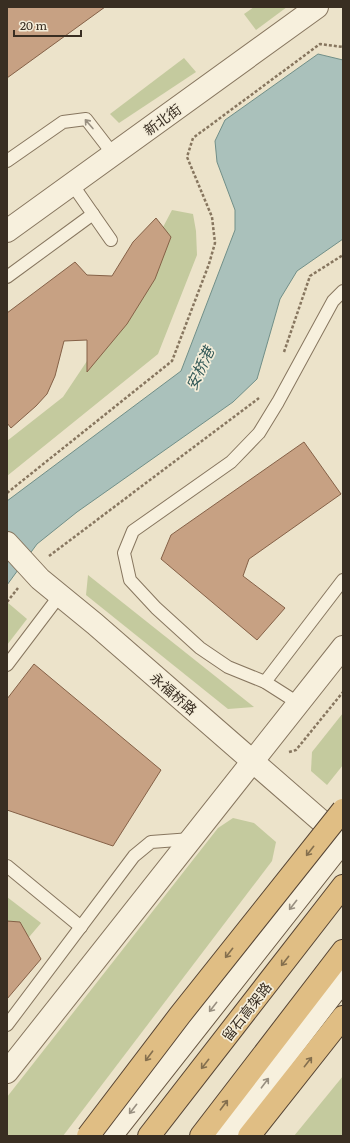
<svg xmlns="http://www.w3.org/2000/svg" width="350" height="1143" font-family="Literata,'Noto Sans SC',serif">
	<rect width="100%" height="100%" fill="#ece3ca"/>
	<g fill="#c4ca9e">
		<path d="M254 7H287L256 30 244 14Z"/>
		<path d="M184 58 196 72 119 123 110 114Z"/>
		<path d="M172 210 193 214 196 231 197 255 158 354 7 476V441L63 397 115 319Z"/>
		<path d="M88 575 254 707 228 709 86 595Z"/>
		<path d="M7 602 27 619 7 645Z"/>
		<path d="M343 713V765L327 785 311 771 312 752Z"/>
		<path d="M233 818 254 823 276 842 272 861 63 1136H7V1097L218 828Z"/>
		<path d="M7 897 41 923 7 963Z"/>
		<path d="M343 1076V1136H294Z"/>
	</g>
	<path fill="#aac1bb" stroke="#718f88" d="M318 54 343 60V239L297 271 280 299 257 379 233 402 77 512 37 544 7 585V501L181 371 235 230V210L217 162 215 141 225 120Z"/>
	<g fill="#c7a183" stroke="#856147">
		<path d="M7 7H105L7 78Z"/>
		<path d="M156 218 171 237 155 279 127 324 87 372V340L64 341 55 376 47 394 36 406 11 428 7 423V313L75 262 87 275 112 276 133 242Z"/>
		<path d="M304 442 341 494 249 559 243 576 285 608 257 640 161 559 171 535Z"/>
		<path d="M34 664 161 770 113 846 7 810V699Z"/>
		<path d="M7 921 20 922 41 959 7 999Z"/>
	</g>
	<g fill="none" stroke-linecap="round" stroke-linejoin="round">
		<g stroke="#87765f" stroke-width="14">
			<g id="service">
				<path d="M7 161 63 122 86 119 113 154"/>
				<path d="M72 184 111 240"/>
				<path d="M7 277 93 214"/>
				<path d="M7 665 60 595"/>
				<path d="M265 682 343 580"/>
				<path d="M298 703 265 682 228 667 200 648 156 608 130 580 124 553 133 531 231 462 259 433 278 402 333 301 343 291"/>
				<path d="M7 866 81 927"/>
				<path d="M7 1025 134 856 151 842 191 839"/>
			</g>
		</g>
		<g stroke="#87765f" stroke-width="24">
			<g id="minor">
				<path d="M7 231 317 7"/>
				<path d="M7 543 40 579 95 624 343 840"/>
				<path d="M7 1072 343 647"/>
			</g>
		</g>
		<g stroke="#695742" stroke-width="24">
			<g id="secondary">
				<path d="M111 1136 343 841"/>
				<path d="M224 1136 343 980"/>
			</g>
		</g>
		<g stroke="#564433" stroke-width="24">
			<g id="trunk">
				<path d="M149 1136 343 886"/>
				<path d="M201 1136 343 951"/>
				<path d="M249 1136 343 1017"/>
			</g>
		</g>
		<g stroke="#87765f" stroke-width="2.5" stroke-dasharray="3 2" stroke-linecap="butt">
			<path d="M284 352 310 276 343 255"/>
			<path d="M7 493 172 361 209 264 215 243 212 217 187 157 193 138 320 44 343 47"/>
			<path d="M49 556 259 398"/>
			<path d="M7 602 18 588"/>
			<path d="M289 752 296 750 343 692"/>
		</g>
		<use href="#service" stroke="#f7f0dd" stroke-width="12"/>
		<use href="#minor" stroke="#f7f0dd" stroke-width="22"/>
		<use href="#secondary" stroke="#f7f0dd" stroke-width="22"/>
		<use href="#trunk" stroke="#e0be84" stroke-width="22"/>
		<g stroke="#564433" stroke-width="24" stroke-linecap="butt">
			<path id="trunk-bridge" d="M88 1136 180 1015 343 810"/>
		</g>
		<use href="#trunk-bridge" stroke="#e0be84" stroke-width="22"/>
	</g>
	<defs><path id="oneway-shaft" d="M-6 0H5M1.5-3L5.5 0L1.5 3" fill="none" stroke-width="1.6" stroke-linecap="round" stroke-linejoin="round"/></defs>
	<g stroke="#988f80">
		<use href="#oneway-shaft" transform="translate(89 124) rotate(-131)"/>
		<use href="#oneway-shaft" transform="translate(293 905) rotate(128)"/>
		<use href="#oneway-shaft" transform="translate(213 1007) rotate(128)"/>
		<use href="#oneway-shaft" transform="translate(265 1083) rotate(-53)"/>
		<use href="#oneway-shaft" transform="translate(133 1109) rotate(128)"/>
	</g>
	<g stroke="#846f4e">
		<use href="#oneway-shaft" transform="translate(310 851) rotate(128)"/>
		<use href="#oneway-shaft" transform="translate(229 953) rotate(128)"/>
		<use href="#oneway-shaft" transform="translate(285 961) rotate(128)"/>
		<use href="#oneway-shaft" transform="translate(149 1056) rotate(127)"/>
		<use href="#oneway-shaft" transform="translate(308 1062) rotate(-52)"/>
		<use href="#oneway-shaft" transform="translate(205 1064) rotate(128)"/>
		<use href="#oneway-shaft" transform="translate(224 1105) rotate(-53)"/>
	</g>
	<g text-anchor="middle" dominant-baseline="central" stroke-width="3.5" stroke-linejoin="round" paint-order="stroke">
		<g font-size="14" fill="#392e22" stroke="#f4edd9">
			<text transform="translate(162 119) rotate(-36)">新北街</text>
			<text transform="translate(174 693) rotate(41)">永福桥路</text>
			<text transform="translate(246 1011) rotate(-52)">留石高架路</text>
		</g>
		<g font-size="15" font-style="italic" fill="#325856" stroke="#f4edd9">
			<text transform="translate(199 368) rotate(-65)">安桥港</text>
		</g>
	</g>
	<rect width="350" height="1143" fill="none" stroke="#392e22" stroke-width="16"/>
	<path d="M14 30v6h67v-6" fill="none" stroke="#392e22" stroke-width="2"/>
	<text x="20" y="30" font-size="12" fill="#392e22" stroke="#f4edd9" stroke-width="3" paint-order="stroke">20 m</text>
</svg>
